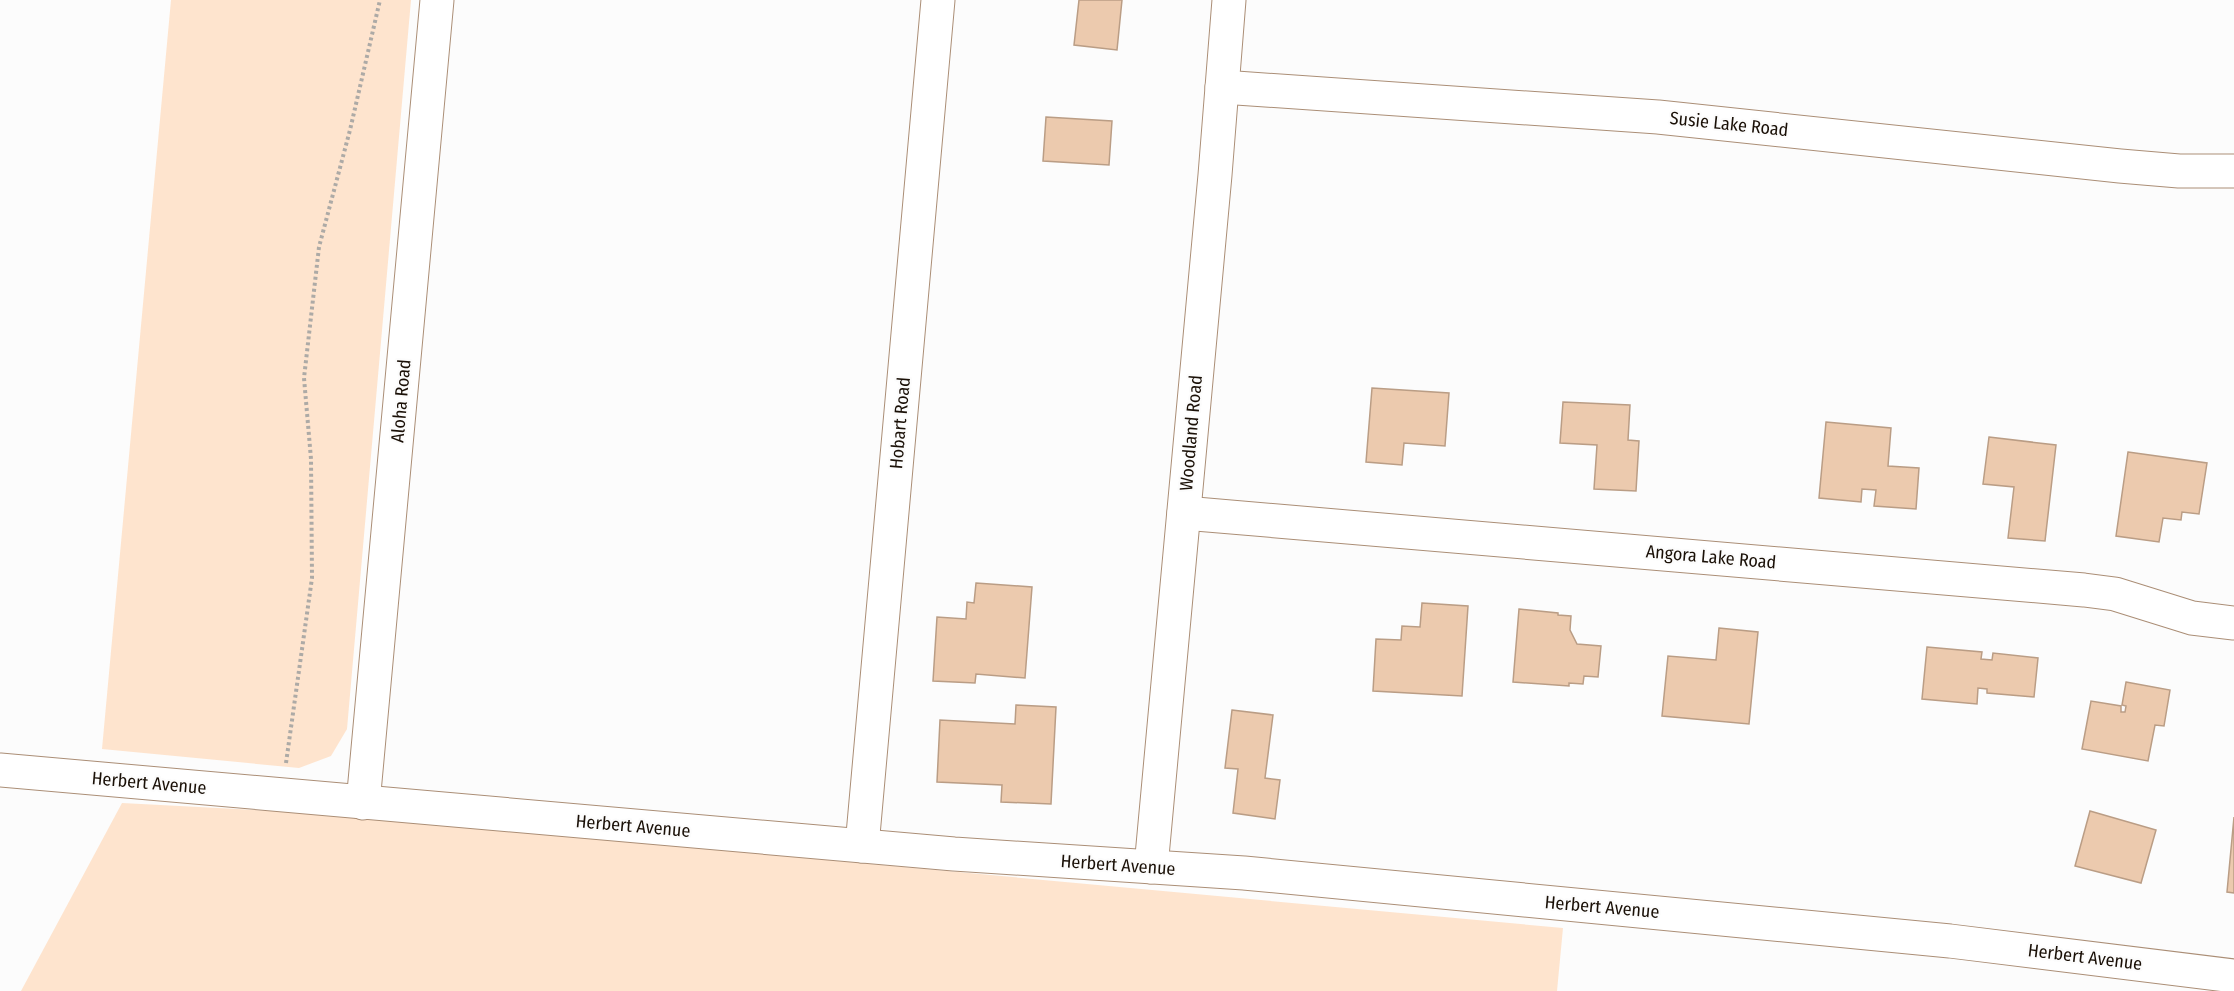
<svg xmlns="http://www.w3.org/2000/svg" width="2234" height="991" font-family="'Fira Sans Condensed',sans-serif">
	<rect width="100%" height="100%" fill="#fcfcfc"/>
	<g fill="#fee4ce">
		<path d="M171 0H411L347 729 331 756 299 768 102 749Z"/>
		<path d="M122 803 331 814 1563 928 1557 991H21Z"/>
	</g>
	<g fill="#eccaae" stroke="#ba9d85" stroke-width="1.5">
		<path d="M1079 0H1122L1117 50 1074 45Z"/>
		<path d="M1046 117 1112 121 1109 165 1043 161Z"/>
		<path d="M1372 388 1449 393 1445 446 1404 443 1402 465 1366 462Z"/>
		<path d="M1563 402 1630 405 1628 440 1639 441 1636 491 1594 489 1597 445 1560 443Z"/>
		<path d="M1826 422 1891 428 1888 466 1919 468 1916 509 1874 506 1876 490 1862 489 1861 502 1819 498Z"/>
		<path d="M1989 437 2056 445 2045 541 2008 538 2014 487 1983 484Z"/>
		<path d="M2128 452 2207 463 2199 514 2182 512 2181 520 2163 518 2159 542 2116 536Z"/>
		<path d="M976 583 1032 587 1025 678 976 674 975 683 933 681 937 617 966 619 967 602 974 603Z"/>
		<path d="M1422 603 1468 606 1462 696 1373 691 1376 639 1401 640 1402 626 1420 627Z"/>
		<path d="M1519 609 1558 613V615L1571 616 1570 630 1577 644 1601 646 1598 677 1584 676 1583 684 1569 683V686L1513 682Z"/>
		<path d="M1719 628 1758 632 1749 724 1662 716 1668 656 1716 660Z"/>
		<path d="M1927 647 1982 652 1981 659 1992 660 1993 653 2038 658 2034 697 1987 693V689L1978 688 1977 704 1922 699Z"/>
		<path d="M2126 682 2170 690 2164 726 2155 725 2148 761 2082 749 2091 701 2121 706V712H2125L2126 706 2122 705Z"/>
		<path d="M1016 705 1056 707 1051 804 1001 802 1002 785 937 782 940 720 1015 724Z"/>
		<path d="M1232 710 1273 715 1265 778 1280 780 1275 819 1233 813 1238 769 1225 768Z"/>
		<path d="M2090 811 2156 830 2141 883 2075 866Z"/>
		<path d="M2234 817V893L2227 892Z"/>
	</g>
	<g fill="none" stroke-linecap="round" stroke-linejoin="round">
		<g stroke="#ab8e76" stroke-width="35">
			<g id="minor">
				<path d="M1222 87 1658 117 2120 166 2179 171H2234"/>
				<path d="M1184 513 2084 590 2115 594 2192 618 2234 623"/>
				<path d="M0 770 954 854 1244 873 1950 941 2234 976"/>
				<path d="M363 803 437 0"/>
				<path d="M862 846 938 0"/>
				<path d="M1151 867 1215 175 1229 0"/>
			</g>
		</g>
		<path stroke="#adaaa6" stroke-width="4" stroke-dasharray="3 3" stroke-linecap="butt" d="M286 763 312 578 311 459 304 378 319 247 350 130 380 0"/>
		<use href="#minor" stroke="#fff" stroke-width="33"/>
	</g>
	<g text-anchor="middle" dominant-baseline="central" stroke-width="4.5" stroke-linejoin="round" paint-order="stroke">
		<g font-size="18" fill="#1a1007" stroke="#fcfcfc">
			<text transform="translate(1729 124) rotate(6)">Susie Lake Road</text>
			<text transform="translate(401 401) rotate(-85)">Aloha Road</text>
			<text transform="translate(900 423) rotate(-85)">Hobart Road</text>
			<text transform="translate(1191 433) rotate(-85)">Woodland Road</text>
			<text transform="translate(1711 557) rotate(5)">Angora Lake Road</text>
			<text transform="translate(149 783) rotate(5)">Herbert Avenue</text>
			<text transform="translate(633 826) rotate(5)">Herbert Avenue</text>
			<text transform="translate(1118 865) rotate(4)">Herbert Avenue</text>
			<text transform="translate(1602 907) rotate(5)">Herbert Avenue</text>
			<text transform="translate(2085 957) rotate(7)">Herbert Avenue</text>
		</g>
	</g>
</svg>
